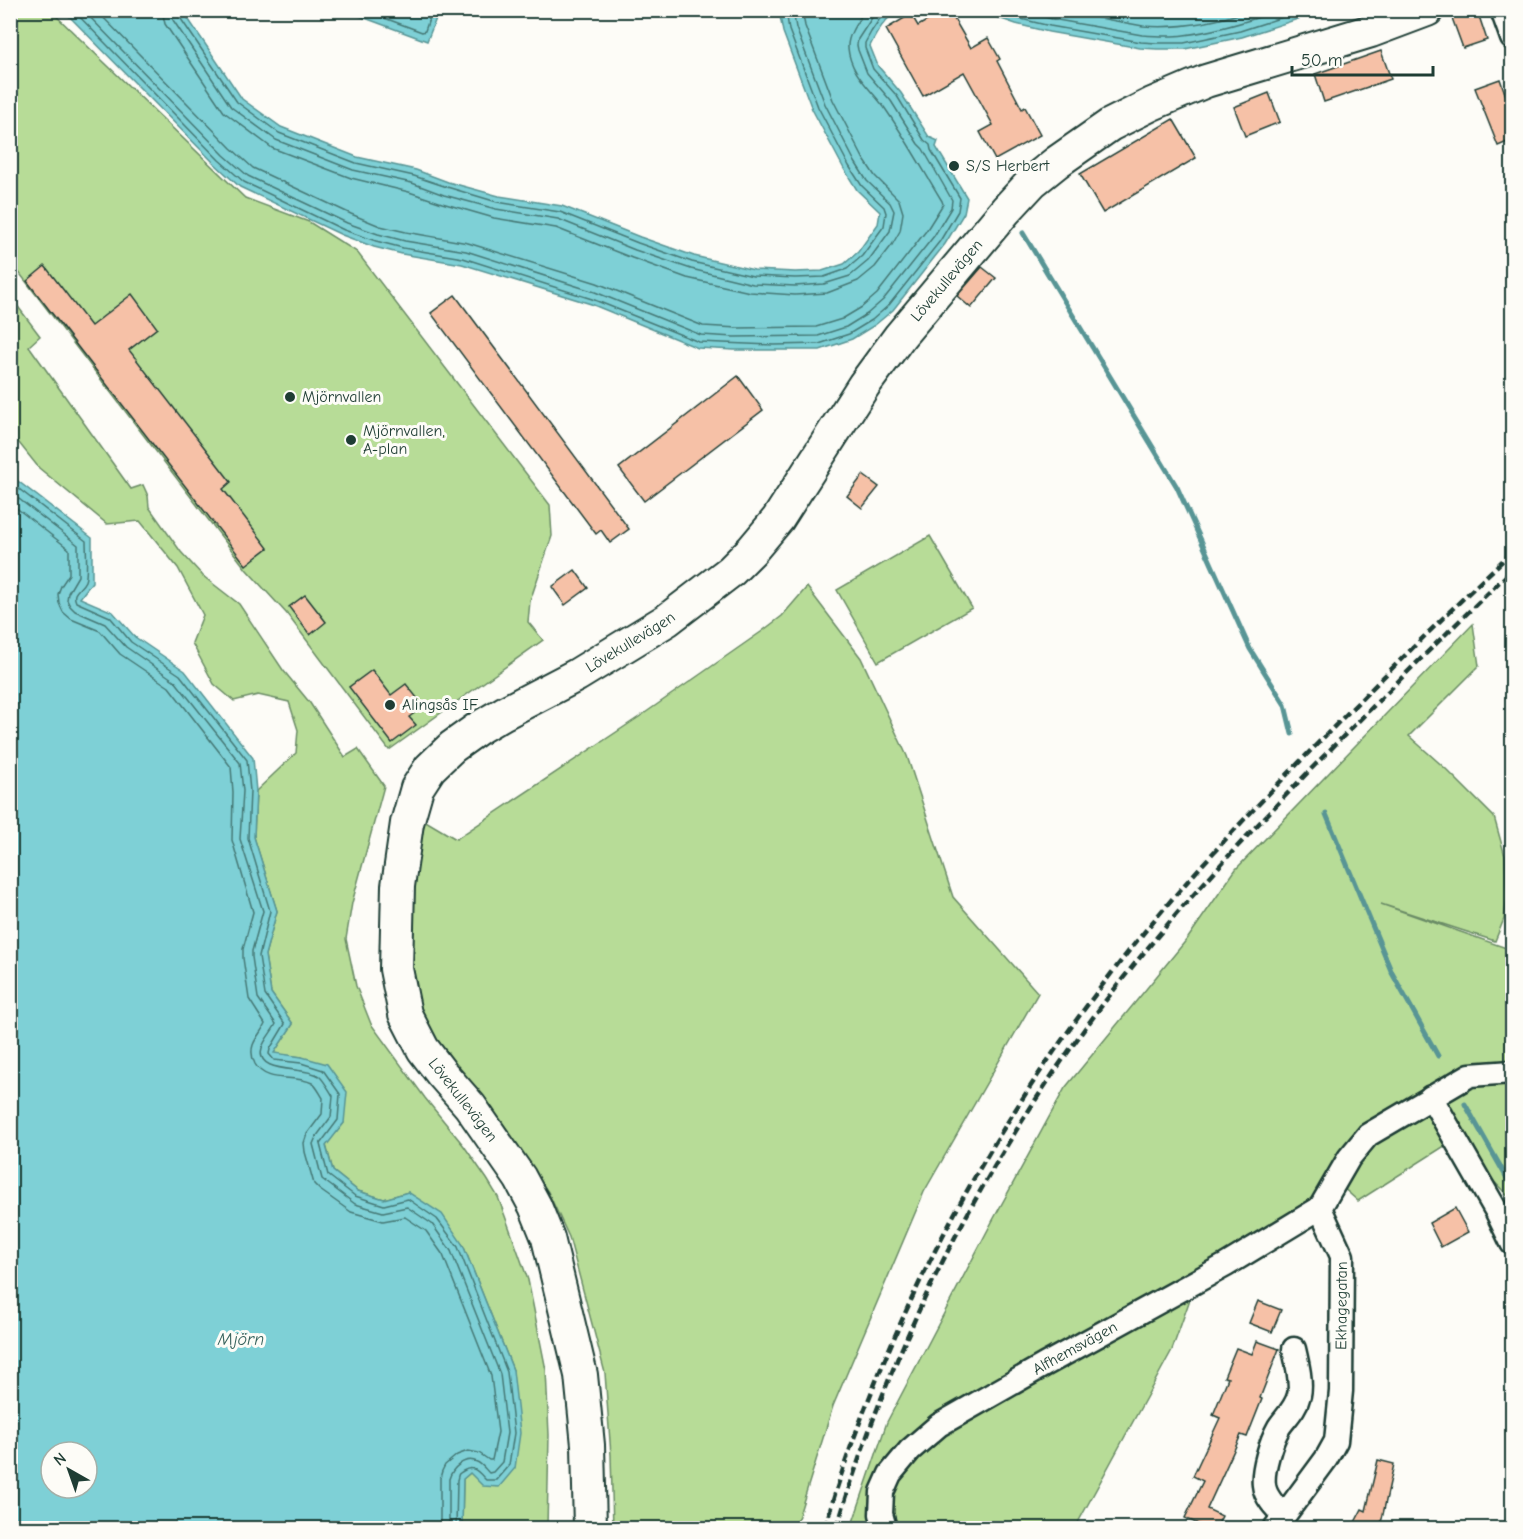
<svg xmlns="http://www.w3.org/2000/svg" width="1523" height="1539" font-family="'Comic Neue',sans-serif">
	<rect width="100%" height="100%" fill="#fdfcf7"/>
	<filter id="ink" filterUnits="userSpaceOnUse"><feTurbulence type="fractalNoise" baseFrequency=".0167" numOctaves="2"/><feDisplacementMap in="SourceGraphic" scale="12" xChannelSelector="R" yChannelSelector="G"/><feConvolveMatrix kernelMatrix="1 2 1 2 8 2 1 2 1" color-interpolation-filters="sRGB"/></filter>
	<g filter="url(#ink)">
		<g fill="#b7dc97" stroke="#6b8c66" stroke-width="1.5">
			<path d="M10 11H51L245 198 309 222 357 252 550 505 552 536 530 601 528 622 543 640 389 750 287 614 246 569 11 262Z"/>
			<path d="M10 296 40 336 29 346 131 489 143 485 148 496 149 507 181 552 203 576 239 604 283 670 310 703 345 757 358 749 384 786 352 903 346 939 356 986 371 1024 425 1098 464 1146 487 1179 498 1197 517 1249 528 1280 546 1370 549 1435 547 1528H462L463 1479 470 1473 513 1370 463 1245 408 1192 384 1199 358 1191 333 1171 326 1145 344 1123 302 1057 273 1054 293 1024 271 993 265 955 277 911 254 837 256 791 296 753 298 730 289 702 258 695 234 701 214 684 192 643 203 615 178 568 140 521 107 524 39 468 11 433Z"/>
			<path d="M930 536 972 608 878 662 837 590Z"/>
			<path d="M807 587 861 658 907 756 953 897 1038 993 924 1192 833 1406 795 1528H613L611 1455 605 1373 569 1237 548 1192 497 1119 426 1030 412 981V898L424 820 456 839 642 715 761 632 782 616Z"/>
			<path d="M1473 624 1479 666 1409 736 1446 769 1494 817 1505 856 1507 898 1504 919 1495 941 1381 904 1512 950V1204L1508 1196 1454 1140 1358 1201 1341 1186 1200 1271 1172 1350 1075 1528H851L887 1422 993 1220 1065 1088 1188 938 1236 869Z"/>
		</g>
		<g fill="#7ed0d6" stroke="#589595" stroke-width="1.5" fill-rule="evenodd">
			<path d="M64 11H183L242 99 281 127 357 157 416 170 448 182 499 196 562 206 640 237 694 256 754 270 795 272 822 271 844 264 858 252 878 224 880 212 857 190 844 169 812 109 783 32 779 11H898C885 18 877 32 870 46L878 66 901 93 929 137 938 141 936 147 967 198 964 213 945 244 893 310 875 325 852 339 820 350H734L698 348 591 304 462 264 402 254 374 247 342 235 240 187 215 164Z"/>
			<path d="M346 11H439L427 41Z"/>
			<path d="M978 11 1323 10V11L1242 37 1185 49H1157L1140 48 1049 32 1016 24Z"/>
			<path d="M10 475 92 538V582L80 598 113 612 135 637 185 671 253 758 256 791 254 837 277 911 265 955 271 993 293 1024 274 1053 302 1057 327 1064 347 1092 344 1123 326 1146 333 1171 358 1191 384 1199 408 1192 442 1214 463 1245 513 1370 520 1433 515 1468 499 1487 483 1486 470 1473 463 1479 462 1528H11ZM51 1452H87V1488H51Z"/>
		</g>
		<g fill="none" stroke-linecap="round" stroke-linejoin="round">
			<g stroke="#457875" stroke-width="1.5">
				<path d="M73 10 219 160 244 182 344 230 376 241 403 248 463 258 592 299 699 342 774 345 819 344 849 334 872 320 889 305 940 241 958 211 960 198 931 150 930 145 924 140 897 96 873 69 865 48V43L871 32 879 20 887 10"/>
				<path d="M83 10 224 155 248 176 347 223 378 234 405 241 466 251 595 292 701 335 734 337 818 336 846 327 867 314 883 300 934 236 951 208 952 200 923 149 918 144 891 101 867 73 858 50 857 45 858 39 877 10"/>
				<path d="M96 10 231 148 253 168 351 214 380 226 406 232 468 243 597 283 703 326 738 328 816 327 842 319 862 307 877 294 926 231 943 204 942 201C923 170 905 137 884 107 870 88 850 73 848 48 847 35 858 21 865 10"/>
				<path d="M162 10 165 24 224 112 272 148 351 178 409 192 442 203 494 218 556 228 632 258 687 278 750 292 795 295 827 293 858 281 875 267 892 245 900 231 903 213 899 200 875 176 863 158 833 100 805 26 802 10"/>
				<path d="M171 10 173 20 231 107 276 140 353 170 412 183 444 195 496 209 558 219 635 250 691 269 753 284 795 286 824 284 850 276 868 261 890 231 894 211 890 203 867 181 855 162 825 104 796 28 793 10"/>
				<path d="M178 10 179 16 237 102 279 133 356 163 414 176 447 187 497 202 560 212 638 243 692 262 753 276 795 278 824 277 847 269 862 256 884 226 886 213 884 207 862 186 849 166 818 107 789 30 786 10"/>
				<path d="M363 10 422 32 425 31 432 10"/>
				<path d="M996 10 1017 18 1050 26 1141 42 1157 43H1184L1240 31 1305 10"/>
				<path d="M1019 10 1052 19 1142 35C1156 36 1171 37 1184 35 1217 31 1249 21 1280 10"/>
				<path d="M1056 10 1143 26C1180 29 1216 22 1251 10"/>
				<path d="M10 482 86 541C86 550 88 574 85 581 81 590 71 591 76 602L110 617 131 642 180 675 247 760 250 791 248 838 270 911 259 956 265 995 285 1024 270 1049 269 1054 274 1060 301 1063 323 1070 340 1094 338 1120 320 1144 328 1175 355 1196 384 1205 408 1199 437 1219 458 1247 507 1372 514 1433 509 1465 496 1480H486C479 1473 474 1464 463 1471 457 1475 459 1473 457 1480L456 1528"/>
				<path d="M10 492 78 545V576L68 593 67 600 70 606 75 611 105 624 126 647 175 681 240 763 243 791 240 839 263 911 252 951V957L258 998 276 1024C272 1032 264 1040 262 1048 254 1075 306 1066 319 1076 324 1080 329 1090 333 1096L331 1117 316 1137 313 1144 322 1179 355 1204 383 1212 407 1207 432 1224 451 1251 500 1374 507 1433 502 1462 493 1472 489 1473C485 1469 482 1464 477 1462 465 1456 452 1468 449 1479V1528"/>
				<path d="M10 503 69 549V574L61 586 58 594 59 603 63 612 71 619 100 631 120 654 169 687 231 767 233 792 232 840 253 912 243 949V958L249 999 265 1024C262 1031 256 1037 253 1045 251 1051 252 1058 255 1064 266 1084 294 1074 312 1083 317 1086 320 1094 323 1098L322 1114 307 1134 304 1143 305 1152 314 1184 320 1190 351 1212 383 1221 405 1217 426 1231 443 1255 491 1376 498 1432 492 1460H489L479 1453 468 1451 457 1455 445 1465 442 1471 440 1478V1528"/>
			</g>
			<g stroke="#589595" stroke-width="5">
				<path d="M1023 233 1177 487 1250 649 1285 705 1292 734"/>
				<path d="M1326 814 1392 973 1438 1056"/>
				<path d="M1465 1104 1512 1187"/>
			</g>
		</g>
		<g fill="#f6c1a7" stroke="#1f3d34" stroke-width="1.5">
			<path d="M946 10H949L971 48 988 38 1000 59 997 61 1022 109 1025 107 1040 135 995 160 980 132 993 125 964 72 923 96 886 29 911 14 918 26Z"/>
			<path d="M1473 10H1477L1487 40 1463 48 1452 18Z"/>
			<path d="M1381 51 1391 79 1324 102 1315 74Z"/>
			<path d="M1500 79 1512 113V140L1498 146 1475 88Z"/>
			<path d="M1269 93 1280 122 1245 136 1234 107Z"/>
			<path d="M1173 119 1196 158 1103 213 1080 174Z"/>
			<path d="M45 266 91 326 132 294 157 328 129 350 231 482 223 489 268 548 246 565 27 281Z"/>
			<path d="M982 267 996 278 971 308 957 296Z"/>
			<path d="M455 295 629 529 610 543 601 530 596 534 431 313Z"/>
			<path d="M738 376 763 410 644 501 619 468Z"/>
			<path d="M863 475 879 487 862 508 847 496Z"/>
			<path d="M575 570 588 588 565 605 552 587Z"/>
			<path d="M305 595 326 622 310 635 289 607Z"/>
			<path d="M372 670 391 695 406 684 418 699 414 702 420 709 409 717 416 725 392 743 349 687Z"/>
			<path d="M1455 1208 1468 1232 1441 1247 1429 1223Z"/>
			<path d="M1258 1301 1281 1310 1272 1332 1249 1323Z"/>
			<path d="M1257 1341 1279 1349 1260 1398 1262 1399 1247 1437 1241 1435 1207 1509 1222 1516 1216 1528H1207L1185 1518 1203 1481 1193 1476 1220 1418 1213 1415 1228 1378 1224 1377 1236 1348 1252 1354Z"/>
			<path d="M1378 1460 1394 1464 1380 1528H1352L1362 1509 1366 1511Z"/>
		</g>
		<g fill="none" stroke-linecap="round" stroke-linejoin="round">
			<g stroke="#1f3d34" stroke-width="27">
				<g id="street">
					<path d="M1502 10 1512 38"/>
					<path d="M1431 1097 1497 1212 1512 1243"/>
					<path d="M1284 1516C1276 1508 1265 1497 1264 1485 1262 1470 1271 1441 1279 1427 1286 1417 1296 1408 1299 1395 1302 1382 1297 1362 1294 1349"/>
					<path id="s1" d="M885 1528 881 1514 882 1492 890 1474 910 1450 939 1425 1046 1364 1226 1265 1320 1208"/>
					<path id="s2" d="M1275 1528 1326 1459 1336 1441 1341 1391 1342 1256 1320 1208 1349 1158 1368 1135 1470 1075 1512 1072"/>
				</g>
			</g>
			<g stroke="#1f3d34" stroke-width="36">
				<g id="secondary">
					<path id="s3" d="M590 1528 588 1445 581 1375 548 1238 535 1206 520 1178 470 1106 442 1074 423 1049 405 1014 396 969 398 886 407 823 417 788 430 768 452 747 480 727 504 713 577 675 667 620 731 571 752 550 778 519 864 385 900 336 1006 210 1032 182 1057 162 1110 125 1152 104 1206 81 1371 31 1427 10"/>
				</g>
			</g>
			<use href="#street" stroke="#fdfcf7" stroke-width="22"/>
			<use href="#secondary" stroke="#fdfcf7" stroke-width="32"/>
			<g stroke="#1f3d34" stroke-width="4.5" stroke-dasharray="9 4.5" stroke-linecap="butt">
				<path d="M825 1528C838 1481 854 1436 872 1391 932 1239 1014 1098 1114 970 1178 887 1252 810 1326 735 1387 673 1449 611 1512 552"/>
				<path d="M837 1528C892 1340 985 1160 1103 1004 1168 919 1242 840 1317 763 1381 698 1446 633 1512 570"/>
			</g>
		</g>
	</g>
	<g fill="#1f3d34" stroke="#fdfcf7" stroke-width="2">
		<circle cx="954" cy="166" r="6"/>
		<circle cx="290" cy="397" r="6"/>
		<circle cx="351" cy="440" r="6"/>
		<circle cx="390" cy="705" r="6"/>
	</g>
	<g text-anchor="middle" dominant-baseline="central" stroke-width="6" stroke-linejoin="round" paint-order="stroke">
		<g font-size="16" fill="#1f3d34" stroke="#fdfcf7" text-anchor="start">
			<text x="966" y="166">S/S Herbert</text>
			<text x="302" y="397">Mjörnvallen</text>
			<text x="363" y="431">Mjörnvallen,<tspan x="363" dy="18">A-plan</tspan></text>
			<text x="402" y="705">Alingsås IF</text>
		</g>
		<g font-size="16" fill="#1f3d34" stroke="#fdfcf7">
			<text stroke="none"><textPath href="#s3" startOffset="1538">Lövekullevägen</textPath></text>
			<text stroke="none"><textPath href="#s3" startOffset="1052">Lövekullevägen</textPath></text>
			<text transform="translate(463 1100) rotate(52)">Lövekullevägen</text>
			<text stroke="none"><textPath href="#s2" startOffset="242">Ekhagegatan</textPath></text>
			<text stroke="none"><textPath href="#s1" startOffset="282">Alfhemsvägen</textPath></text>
		</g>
		<g font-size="18" font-style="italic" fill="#37625c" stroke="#fdfcf7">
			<text x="241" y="1339">Mjörn</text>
		</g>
	</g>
	<rect width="1523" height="1539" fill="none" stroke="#fdfcf7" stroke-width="36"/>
	<rect x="18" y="18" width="1487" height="1503" fill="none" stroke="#1f3d34" stroke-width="2" filter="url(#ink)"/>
	<g transform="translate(69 1470) rotate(320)"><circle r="28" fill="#fdfcf7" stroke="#a4b0a9" stroke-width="1.5"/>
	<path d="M0-4.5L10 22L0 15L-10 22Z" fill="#1f3d34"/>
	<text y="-9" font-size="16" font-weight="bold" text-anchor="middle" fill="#1f3d34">N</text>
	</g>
	<path d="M1292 66v9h141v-9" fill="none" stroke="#1f3d34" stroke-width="3"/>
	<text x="1301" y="66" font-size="18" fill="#1f3d34" stroke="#fdfcf7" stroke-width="4.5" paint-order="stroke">50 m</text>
</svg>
